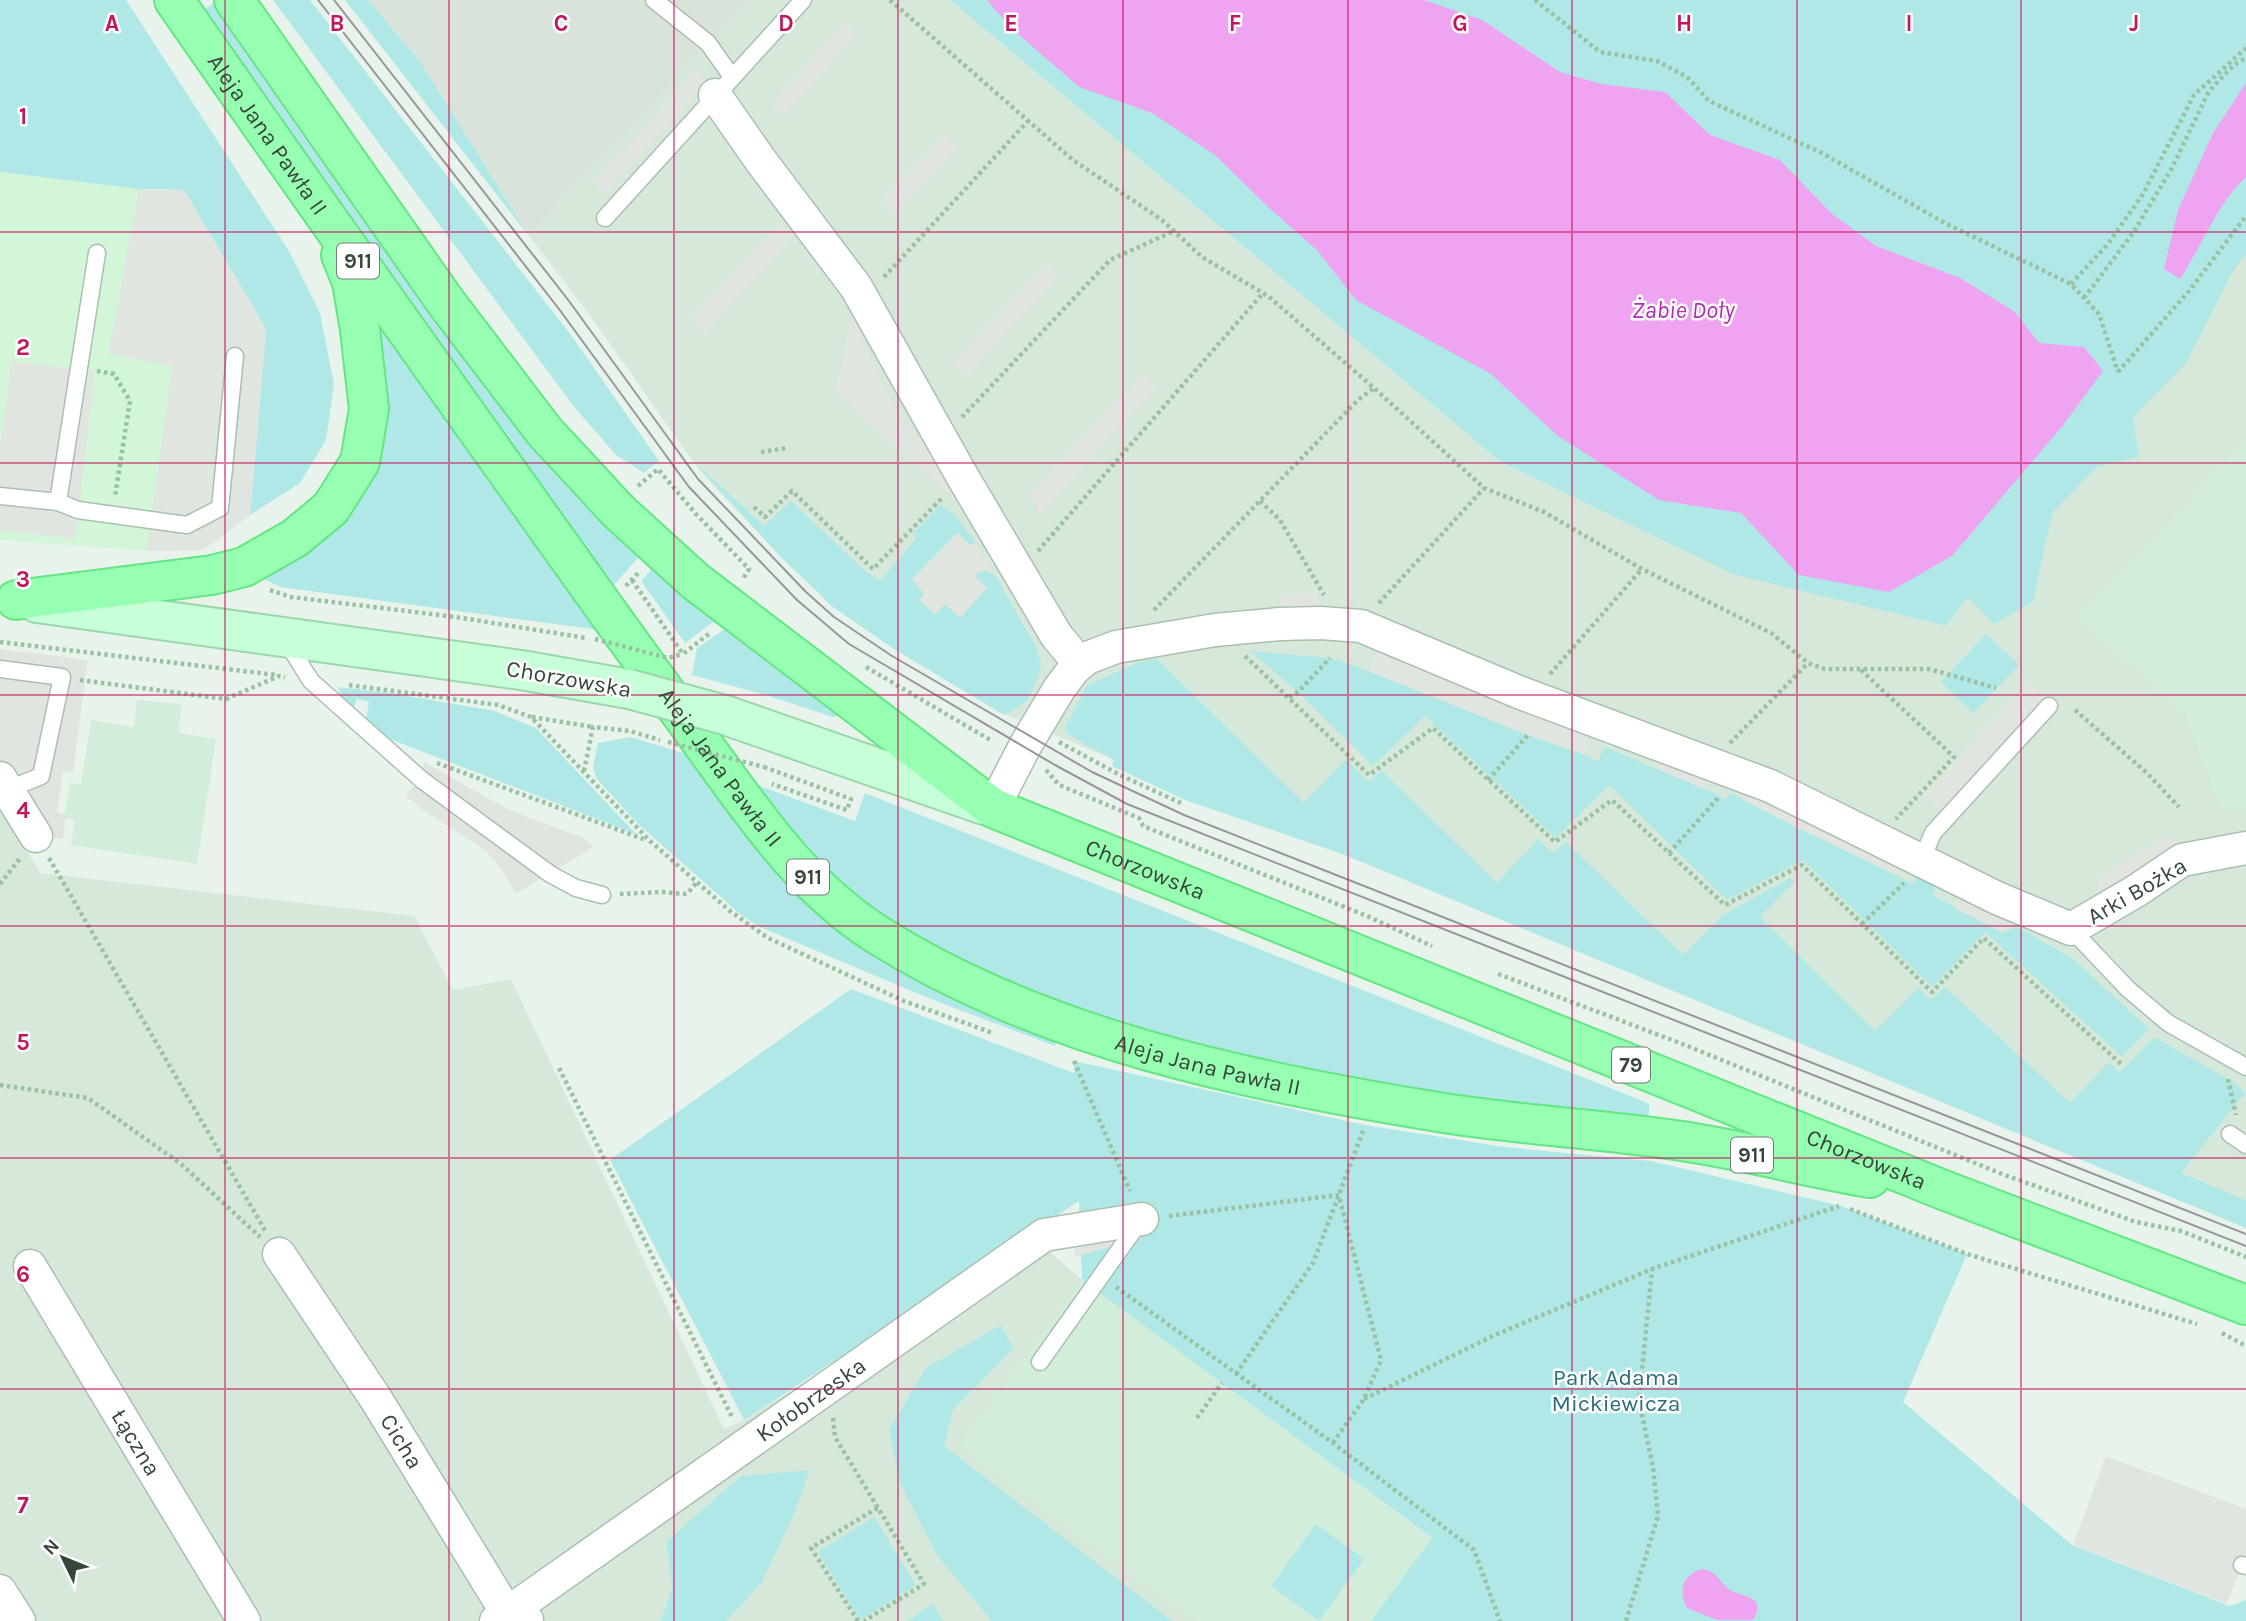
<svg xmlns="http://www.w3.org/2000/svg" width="2246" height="1621" font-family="Karla,sans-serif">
	<rect width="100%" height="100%" fill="#e8f4eb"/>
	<g fill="#d6e8da">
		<path d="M748 0H950L1501 462 2246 236V1228L1004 714 894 649 833 607 780 556 706 478 674 435 592 318 529 236Z"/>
		<path d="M0 806 40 873 414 916 453 990 511 979 724 1429 744 1420 1035 1239 1082 1280 1432 1539 1371 1621H0Z"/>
	</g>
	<path fill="#d3f6d8" d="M0 172 139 189 184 190 250 515 203 550 147 551 0 540Z"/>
	<path fill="#d9e3da" d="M368 0H749L529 236 419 60Z"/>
	<g fill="#d2edd9">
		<path d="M2246 441V809L2221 810 2185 714 2079 617Z"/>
		<path d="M137 700 181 704 179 733 216 739 197 864 71 845 75 820 64 818 70 783 81 784 91 720 134 727Z"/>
		<path d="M1082 1280 1432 1539 1371 1621H1196L959 1446Z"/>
	</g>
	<g fill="#b0e8e8">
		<path d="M0 0H126L289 251 320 313 334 384 326 440 300 483 250 515 266 329 184 190 139 189 0 172Z"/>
		<path d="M273 0H310L571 335 659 461 644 473 616 455 575 408Z"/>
		<path d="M345 0H368L419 60 529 236Z"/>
		<path d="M950 0H2246V254L2233 271 2186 363 2133 417 2139 457 2098 466 2052 513 2033 602 1994 624 1968 597 1946 626 1733 574 1501 462Z"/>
		<path d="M215 2 482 382 518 426 716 620 685 643 641 581 651 570 638 558 612 587 202 11Z"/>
		<path d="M380 324 600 630 302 590 280 587 260 577 322 538 376 325Z"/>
		<path d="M692 460 764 526 791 501 865 571 880 581 916 538 913 534 940 505 954 514 976 543 970 545 958 533 912 579 922 589 923 596 945 604 976 577 978 571H987L995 575 1036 647 1041 664 1039 676 1026 702 1004 715 894 649 833 607 780 556Z"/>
		<path d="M726 628 839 715 833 717 766 695 692 675 697 648Z"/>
		<path d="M1986 634 2019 665 1973 713 1941 682Z"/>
		<path d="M1250 651 1330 658 1347 663 1528 735 1583 754 1597 762 1605 747 1716 794 1724 800 1731 793 1913 884 1919 876 1936 887 1932 895 2003 933 2015 926 2072 958 2149 1029 2122 1057 1985 932 1932 987 1803 860 1727 900 1609 785 1556 838 1425 716 1373 766 1298 692Z"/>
		<path d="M1156 658 1304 803 1346 759 1369 782 1381 770 1497 883 1538 839 1553 853 1566 842 1683 955 1723 915 1790 878 1795 881 1760 917 1875 1031 1918 988 1931 1000 1945 987 2070 1103 2109 1062 2120 1072 2154 1037 2235 1083 2245 1093 2181 1173 2246 1200V1228L1345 855 1185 800 1112 766 1114 760 1068 734 1065 728 1087 685 1137 663Z"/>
		<path d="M338 687 391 693 495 711 536 728 636 834 382 736 365 725 369 702 356 699 353 713 342 700Z"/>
		<path d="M630 737 690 755 729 808 1056 1037 1055 1046 928 998 758 926 741 915 637 823 596 778 593 766 598 743Z"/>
		<path d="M752 783 855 821 865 793 1638 1099 1649 1104V1114L1645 1117 1478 1101 1294 1068 1153 1037 1093 1016 971 966 876 914 808 856Z"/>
		<path d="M851 989 1074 1073V1061L1365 1125 1504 1147 1651 1161 1841 1206 1967 1254 1903 1402 2072 1545 2230 1606 2246 1600V1621H1371L1432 1538 1082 1280 1079 1201 744 1420 610 1160Z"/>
		<path d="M1001 1325 1013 1348 953 1410 944 1446 1172 1621H992L937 1555 900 1483 889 1430 926 1368Z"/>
		<path d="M810 1470 793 1516 762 1582 726 1621H661L672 1589 667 1541 741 1476Z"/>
		<path d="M874 1517 916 1585 860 1620 818 1552Z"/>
		<path d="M1316 1524 1364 1559 1319 1621 1271 1586Z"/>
		<path d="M932 1604 944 1621H908Z"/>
	</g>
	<g fill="#e0e5e0">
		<path d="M844 23 857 34 783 116 771 105Z"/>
		<path d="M697 70 709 81 605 194 593 183Z"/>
		<path d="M944 135 958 149 896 214 882 200Z"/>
		<path d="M139 189 184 190 266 329 250 515 203 550 147 551 172 366 109 354Z"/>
		<path d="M780 223 794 236 705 333 690 320Z"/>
		<path d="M1046 264 1059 276 966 376 952 364Z"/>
		<path d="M852 314 888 397 967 500 961 505 835 392Z"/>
		<path d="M11 361 95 371 75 539 0 530V450Z"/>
		<path d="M1142 374 1157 387 1039 514 1037 503 1029 495Z"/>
		<path d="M957 533 970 545 975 543 995 575 987 571 976 573V577L987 588 960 618 945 604 935 615 919 600 923 596V592L912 579Z"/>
		<path d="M1318 593 1319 610 1280 612V595Z"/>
		<path d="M1377 648 1591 737 1589 742 1583 754 1528 735 1368 670Z"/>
		<path d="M0 649 88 660 73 772 63 771 57 812 66 814 63 839 42 836 0 766Z"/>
		<path d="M2028 682 2058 710 1952 822 1925 794Z"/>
		<path d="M1649 756 1714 779 1702 788 1654 767Z"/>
		<path d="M424 762 509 810 584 838 594 847 516 894 502 870 485 850 424 811 405 795 422 780Z"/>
		<path d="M1737 787 1904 868 1893 873 1804 831 1743 800Z"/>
		<path d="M2168 836 2183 848 2099 896 2097 879Z"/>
		<path d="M1958 899 2015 926 2004 933 1954 908Z"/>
		<path d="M1117 1223 1116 1245 1075 1257 1072 1231Z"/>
		<path d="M2106 1456 2246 1509V1555L2227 1604 2073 1545Z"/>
	</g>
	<g fill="#eea4f1">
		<path d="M987 0H1424L1482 20 1560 72 1601 84 1665 92 1710 135 1780 160 1832 214 1876 246 1960 278 2015 312 2039 343 2084 347 2103 371 2064 424 1952 556 1889 592 1799 575 1741 513 1659 500 1558 436 1491 374 1356 300 1317 250 1268 207 1215 155 1152 113 1079 87 1010 27Z"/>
		<path d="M2246 83V177C2219 201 2201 247 2180 279L2164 269 2178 210 2213 133Z"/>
		<path d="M1703 1569C1718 1572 1719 1582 1730 1590 1737 1595 1752 1595 1756 1603 1759 1609 1756 1615 1753 1620H1717L1687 1608C1678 1591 1682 1574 1703 1569Z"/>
	</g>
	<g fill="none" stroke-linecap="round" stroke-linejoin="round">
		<g stroke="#aac0af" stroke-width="19">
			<g id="lane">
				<path d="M654 0 708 43 732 77"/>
				<path d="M605 218 803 0"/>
				<path d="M0 496 58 502 97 253"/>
				<path d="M58 502 78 510 187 525 220 508 235 356"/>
				<path d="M286 641 311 681 422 780 550 874 576 888 602 895"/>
				<path d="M0 669 62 677 41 776 7 790"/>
				<path d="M1921 861 1933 833 2049 706"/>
				<path d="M2071 929 2128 989 2168 1023 2246 1067"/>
				<path d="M2230 1134 2246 1145"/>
				<path d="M1040 1362 1140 1221"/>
				<path d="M2242 1565 2246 1566"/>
			</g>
		</g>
		<g stroke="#aac0af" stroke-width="35">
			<g id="street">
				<path d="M715 95 761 161 856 287 961 474 1056 635 1079 663"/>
				<path d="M0 778 36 836"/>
				<path d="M993 808 1025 746 1059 689 1074 669 1087 658 1116 647 1215 630 1280 624 1321 623 1361 626 1521 693 1770 786 1997 898 2071 929 2136 891 2182 860 2246 848"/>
				<path id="s1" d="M279 1254 376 1399 507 1613 527 1620"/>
				<path id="s2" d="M30 1266 244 1621"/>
				<path d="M0 1591 19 1621"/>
				<path id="s3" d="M496 1621 1044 1235 1142 1219"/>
			</g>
		</g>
		<g stroke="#9ad7ab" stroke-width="42">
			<g id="secondary">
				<path d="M37 603 521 670 629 689"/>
				<path d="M725 715 984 805"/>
			</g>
		</g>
		<g stroke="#65e585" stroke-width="42">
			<g id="primary">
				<path id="s4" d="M174 0C317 206 463 410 609 614 644 662 678 710 713 758 760 823 808 891 878 935 1045 1040 1251 1082 1444 1113 1521 1125 1598 1129 1675 1140 1740 1149 1805 1167 1870 1178"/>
				<path id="s5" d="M234 0 445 301 544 431 584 474 618 511 695 581 993 808 1946 1191 2246 1305"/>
				<path d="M16 600 212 575 244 567 295 538 331 508 360 462 369 409 360 330 352 282 341 255"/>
			</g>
		</g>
		<g stroke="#9bc1a3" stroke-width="4.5" stroke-dasharray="3.5 3.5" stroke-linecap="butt">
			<path d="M890 0 1073 160 1162 220 1202 257 1268 296 1374 388 1484 488 1544 512 1642 569 1771 633 1808 663 1825 669H1929L1996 688"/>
			<path d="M1535 0 1600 52 1657 61 1687 77 1709 101 1820 152 1945 223 2071 284 2099 314 2118 372"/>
			<path d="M884 277 1028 121"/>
			<path d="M2071 284 2108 244 2143 194 2194 95 2246 48"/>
			<path d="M2084 298 2133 233 2172 168 2209 91 2234 65 2246 58"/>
			<path d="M97 371 114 374 130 401 115 496"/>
			<path d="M2118 372 2189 291 2246 216"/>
			<path d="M962 417 1110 260 1174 231"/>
			<path d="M761 452 787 448"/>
			<path d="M638 486 658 469 696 514 749 569 743 579"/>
			<path d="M1260 501 1280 520 1324 595"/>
			<path d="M754 507 765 517 792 491 873 569 941 499"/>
			<path d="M1038 551 1263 293"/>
			<path d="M632 580 683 654 710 633"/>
			<path d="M626 586 639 572"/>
			<path d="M270 590 291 597 456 617 586 638"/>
			<path d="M1379 603 1484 488"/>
			<path d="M1154 610 1358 400 1374 388"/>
			<path d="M0 642 277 675"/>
			<path d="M1245 656 1369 775 1433 728 1555 842 1612 800 1725 905 1802 865 1932 992 1984 938 2122 1065"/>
			<path d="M866 667 992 741"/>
			<path d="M1861 670 1954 757 1896 819"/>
			<path d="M1550 674 1642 569"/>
			<path d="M80 680 226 699 279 676 285 677"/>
			<path d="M349 685 498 705 531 717 650 841 730 911 768 938 904 1001 993 1033"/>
			<path d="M1289 697 1298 692 1330 658"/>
			<path d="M2075 710 2147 773 2179 807"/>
			<path d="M532 717 593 727"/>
			<path d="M1059 742 1120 775 1183 804"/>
			<path d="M1730 743 1808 663"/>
			<path d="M437 763 646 840"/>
			<path d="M764 767 851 799 847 810 772 784"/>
			<path d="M1046 770 1059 785 1139 818 1143 826 1367 916 1432 946"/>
			<path d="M584 771 593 727 630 731 660 740"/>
			<path d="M1488 780 1528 735"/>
			<path d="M1669 853 1719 797"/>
			<path d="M49 858 266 1232"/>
			<path d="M0 884 21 857"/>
			<path d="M620 894 662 892 684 894 688 893 697 882"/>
			<path d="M1862 924 1904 883"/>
			<path d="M1498 974 1680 1043 2002 1174 2136 1222 2181 1231 2246 1257"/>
			<path d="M1074 1061 1130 1191"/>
			<path d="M559 1068 733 1419"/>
			<path d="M2228 1079 2236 1115"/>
			<path d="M0 1085 88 1098 181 1164 260 1237"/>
			<path d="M1850 1209 1967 1254 2197 1324"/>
			<path d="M1169 1216 1339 1195"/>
			<path d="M1116 1287 1333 1443 1474 1550 1500 1621"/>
			<path d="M2222 1333 2246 1346"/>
			<path d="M1236 1374 1313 1263 1363 1131"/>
			<path d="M1364 1399 1495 1335 1652 1269 1839 1206"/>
			<path d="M833 1418 835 1437 924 1584 864 1621"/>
			<path d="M1197 1418 1222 1383"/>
			<path d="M1333 1443 1364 1399 1381 1360 1339 1196"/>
			<path d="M858 1621 811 1548 879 1507"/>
			<path d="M1626 1621 1658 1516 1653 1467 1639 1401 1652 1270"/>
		</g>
		<use href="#lane" stroke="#fff" stroke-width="16"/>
		<use href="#street" stroke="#fff" stroke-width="32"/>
		<use href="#secondary" stroke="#c7ffd8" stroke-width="38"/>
		<use href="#primary" stroke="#96ffb2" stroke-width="38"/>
		<g stroke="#979797" stroke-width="2">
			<path d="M318 0 559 309 689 487 797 600 849 644 1055 765 1127 804 2246 1246"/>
			<path d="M334 0 569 301 698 479 806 592 834 617 892 656 1092 772 1184 815 2246 1234"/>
		</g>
		<g stroke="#9ad7ab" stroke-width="42" stroke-linecap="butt">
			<path id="secondary-bridge" d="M629 689 725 715"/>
		</g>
		<g stroke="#9bc1a3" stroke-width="4.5" stroke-dasharray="3.5 3.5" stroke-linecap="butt">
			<path d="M595 639 668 658 683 654"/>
			<path d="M668 742 764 767"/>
		</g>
		<use href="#secondary-bridge" stroke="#c7ffd8" stroke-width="38"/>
	</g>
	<path fill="none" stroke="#c2185b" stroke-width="2" stroke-opacity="0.55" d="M225 0V1621M449 0V1621M674 0V1621M898 0V1621M1123 0V1621M1348 0V1621M1572 0V1621M1797 0V1621M2021 0V1621M0 232H2246M0 463H2246M0 695H2246M0 926H2246M0 1158H2246M0 1389H2246"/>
	<g text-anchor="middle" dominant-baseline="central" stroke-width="5" stroke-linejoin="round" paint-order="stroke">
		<g fill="#fff" stroke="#727e74" stroke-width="2">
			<rect x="337" y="243.5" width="42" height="35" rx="5"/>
			<rect x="787" y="859.5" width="42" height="35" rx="5"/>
			<rect x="1612" y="1047.5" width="38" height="35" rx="5"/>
			<rect x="1731" y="1137.5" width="42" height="35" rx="5"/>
		</g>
		<g font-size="21" font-weight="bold" fill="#364739">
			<text x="358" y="261">911</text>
			<text x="808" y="877">911</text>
			<text x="1631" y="1065">79</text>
			<text x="1752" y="1155">911</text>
		</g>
		<g font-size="23" fill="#364739" stroke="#fff">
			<text stroke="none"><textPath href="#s4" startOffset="164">Aleja Jana Pawła II</textPath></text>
			<text transform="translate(569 679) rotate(10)">Chorzowska</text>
			<text stroke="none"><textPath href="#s4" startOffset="942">Aleja Jana Pawła II</textPath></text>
			<text stroke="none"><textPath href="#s5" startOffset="1283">Chorzowska</textPath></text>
			<text transform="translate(2137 891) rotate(-30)">Arki Bożka</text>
			<text stroke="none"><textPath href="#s4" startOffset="1530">Aleja Jana Pawła II</textPath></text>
			<text stroke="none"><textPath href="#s5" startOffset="2060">Chorzowska</textPath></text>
			<text stroke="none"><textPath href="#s3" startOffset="385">Kołobrzeska</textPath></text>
			<text stroke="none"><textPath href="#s1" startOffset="224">Cicha</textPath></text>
			<text stroke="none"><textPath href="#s2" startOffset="206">Łączna</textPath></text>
		</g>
		<g font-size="23" fill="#296c7a" stroke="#fff">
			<text x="1616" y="1377">Park Adama<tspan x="1616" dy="26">Mickiewicza</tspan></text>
		</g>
		<g font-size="24" font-style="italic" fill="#b12eb4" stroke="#fff">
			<text x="1683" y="310">Żabie Doły</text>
		</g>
	</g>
	<g font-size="23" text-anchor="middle" font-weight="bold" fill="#c2185b" stroke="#fff" stroke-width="5" stroke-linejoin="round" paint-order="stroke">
		<text x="112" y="31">A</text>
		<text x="337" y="31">B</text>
		<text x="561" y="31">C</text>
		<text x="786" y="31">D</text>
		<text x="1011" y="31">E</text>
		<text x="1235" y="31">F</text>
		<text x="1460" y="31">G</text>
		<text x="1684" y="31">H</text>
		<text x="1909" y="31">I</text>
		<text x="2134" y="31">J</text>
		<text x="23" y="124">1</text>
		<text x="23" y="355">2</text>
		<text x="23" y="587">3</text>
		<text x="23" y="818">4</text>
		<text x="23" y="1050">5</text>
		<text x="23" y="1282">6</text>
		<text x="23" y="1513">7</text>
	</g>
	<g transform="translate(63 1558) rotate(313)" stroke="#ffffff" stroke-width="5" paint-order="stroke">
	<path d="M0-5L12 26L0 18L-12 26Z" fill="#364739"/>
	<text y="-10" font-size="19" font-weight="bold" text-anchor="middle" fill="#364739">N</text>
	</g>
</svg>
